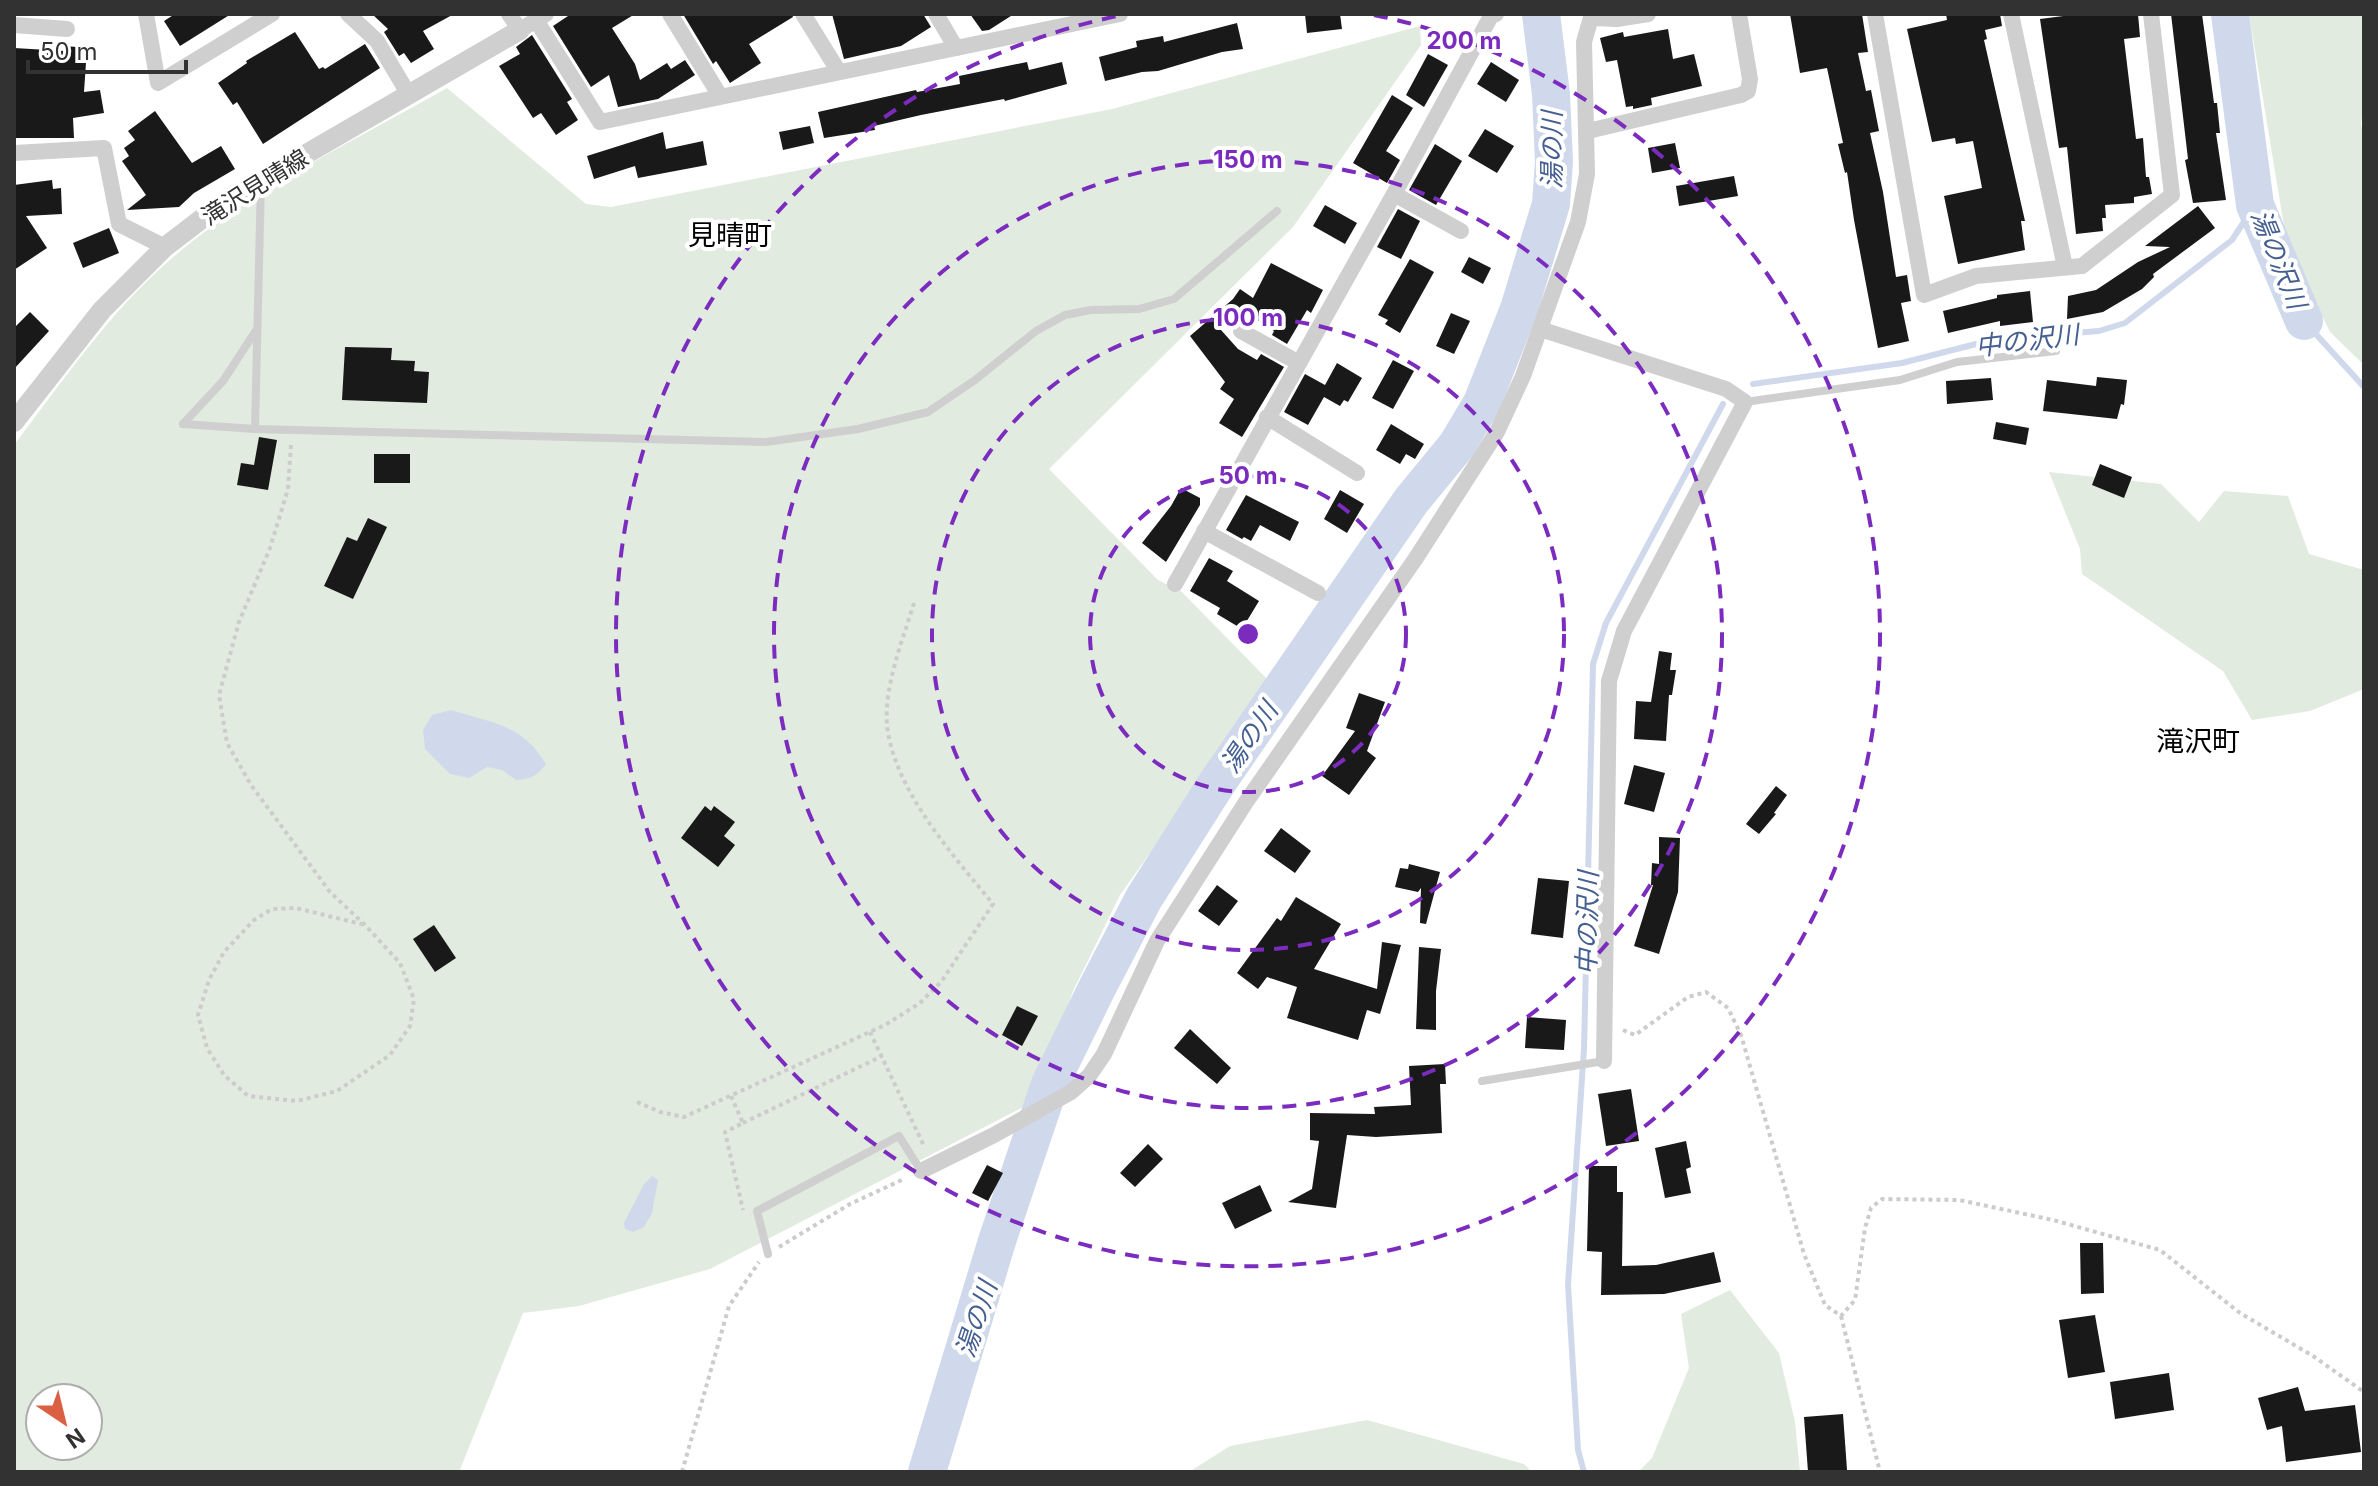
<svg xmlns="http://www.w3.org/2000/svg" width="2378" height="1486" font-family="Inter,'Noto Sans JP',sans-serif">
	<rect width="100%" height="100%" fill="#fff"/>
	<g fill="#e2ebdf" fill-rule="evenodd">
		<path d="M2249 14H2364V100L2361 124 2364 137V365L2330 332 2287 244Z"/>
		<path d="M1420 26 1421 45 1293 227 1049 469 1158 580 1181 591 1271 683 1120 895 1073 991 1033 1102 710 1269 579 1306 523 1313 459 1472H14V445C63 381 110 311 172 258 254 188 354 141 447 88L586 204 611 207 1112 109ZM40 1398H88V1446H40Z"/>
		<path d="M2049 472 2161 484 2199 522 2224 491 2288 496 2309 554 2364 570V689L2310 711 2252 720 2223 671 2082 574 2080 549Z"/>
		<path d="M1730 1290 1779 1353 1795 1422 1800 1472H1638L1652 1458 1689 1368 1681 1314Z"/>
		<path d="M1367 1420 1524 1464 1532 1472H1189L1230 1446Z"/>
	</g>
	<g fill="#d0d9ec">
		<path d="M451 710C492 723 522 724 546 764 537 776 531 779 516 780L502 770 487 767 469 778 450 774 425 749 423 730 432 715Z"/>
		<path d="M652 1176 658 1180 652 1213 644 1227 633 1232 625 1229 624 1223 644 1184Z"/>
	</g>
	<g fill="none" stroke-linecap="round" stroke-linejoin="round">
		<g stroke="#d0d9ec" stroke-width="6">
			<path d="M2304 321 2364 387"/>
			<path d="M1753 384 1902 363 1976 344 2036 336 2099 331 2125 323 2232 240 2255 205"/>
			<path d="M1584 1472 1578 1450 1568 1285 1584 1049 1593 664 1606 623 1723 404"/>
		</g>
		<g stroke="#d0d9ec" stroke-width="38">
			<path d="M2230 14 2255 205 2304 321"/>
			<path d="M927 1472 997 1241 1050 1084 1097 988 1144 898 1217 783 1411 501 1457 445 1482 403 1519 309 1551 204 1554 162 1551 94 1541 14"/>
		</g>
	</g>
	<g fill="#191919">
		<path d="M175 14H231L180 46 164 21Z"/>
		<path d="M372 14H454L423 31 434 49 411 63 404 53 399 56 384 32 388 29Z"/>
		<path d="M571 14H635L612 28 635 64 640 80 667 63 671 69 685 60 695 75 658 99 618 107 609 75 591 87 553 26Z"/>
		<path d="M683 14H792L793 17 749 44 761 63 730 83 716 61 713 64Z"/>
		<path d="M832 14H923L931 27 901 46 844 59Z"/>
		<path d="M970 14H1014L989 30 982 31Z"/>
		<path d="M1305 14H1340L1342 29 1307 33Z"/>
		<path d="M1790 14H1862L1868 52 1858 53 1866 91 1871 90 1879 131 1870 133 1883 192 1896 277 1907 275 1911 301 1901 303 1909 341 1878 348 1854 220 1847 172 1845 173 1838 144 1843 143 1827 68 1800 73Z"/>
		<path d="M1946 14H2000L2002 26 1985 30 1987 39 1984 40 2025 221H2021L2025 250 1958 264 1944 196 1982 188 1973 141 1956 144 1955 138 1932 142 1907 29 1947 20Z"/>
		<path d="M2079 14H2138L2140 37 2124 39 2136 139 2143 138 2146 177H2149L2152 194 2134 197V203L2105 205 2106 218H2102L2103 231 2076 234 2067 147 2059 148 2040 19Z"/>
		<path d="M2171 14H2202L2214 103H2217L2220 133H2216L2226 200 2193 203 2185 160 2188 159Z"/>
		<path d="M1237 23 1243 49 1222 52 1158 71 1142 72 1105 81 1099 57 1137 47 1136 41 1163 36 1164 42Z"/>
		<path d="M1668 29 1673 59 1694 54 1702 86 1651 98 1652 105 1633 109V106L1626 107 1617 60 1606 62 1600 38 1623 32 1624 37Z"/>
		<path d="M295 32 319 69 323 67 325 69 365 44 380 68 263 144 237 102 233 105 218 83 247 63 246 61Z"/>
		<path d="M532 35 572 99 567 102 578 120 556 135 541 113 533 118 499 66 520 54 516 47Z"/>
		<path d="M66 46 87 48 84 92 100 90 104 113 73 118 74 138H14V48L65 51Z"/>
		<path d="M1428 54 1448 65 1424 107 1406 95Z"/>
		<path d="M1027 62 1029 70 1062 62 1067 84 1005 101 1004 99 921 115 874 126 875 130 824 138 818 112 916 90 917 92 960 84 959 76Z"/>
		<path d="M1491 62 1519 80 1506 102 1477 84Z"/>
		<path d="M1392 95 1413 108 1386 151 1400 160 1387 183 1353 163Z"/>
		<path d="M155 111 192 163 221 146 235 169 194 193 179 207 127 210 146 195 122 161 129 156 124 148 135 140 128 131Z"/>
		<path d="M810 126 814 143 783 150 779 132Z"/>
		<path d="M1485 129 1514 146 1497 173 1468 156Z"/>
		<path d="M663 132 666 149 703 141 707 165 638 178 635 166 594 179 587 156Z"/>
		<path d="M1675 143 1680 168 1652 173 1648 148Z"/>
		<path d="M1435 144 1462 161 1436 205 1409 190Z"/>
		<path d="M1734 176 1738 196 1679 206 1676 186Z"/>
		<path d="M52 180 53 189 61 188 62 214 26 216 47 248 14 270V185Z"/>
		<path d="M1325 205 1357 223 1345 244 1313 226Z"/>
		<path d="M2198 206 2215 228 2153 274 2154 277 2142 289 2103 312 2067 319 2068 296 2096 290 2138 262 2170 247 2145 246Z"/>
		<path d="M1398 209 1420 221 1401 259 1377 247Z"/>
		<path d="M109 228 119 253 83 268 73 243Z"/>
		<path d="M1469 257 1491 268 1483 284 1461 272Z"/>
		<path d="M1410 259 1434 272 1400 333 1385 324 1388 320 1378 315Z"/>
		<path d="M1271 263 1323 290 1311 313 1307 310 1287 344 1272 335 1274 331 1244 311 1221 330 1238 349 1257 360 1261 354 1284 367 1242 437 1219 423 1234 399 1220 389 1225 382 1190 336 1233 299 1240 289 1253 298Z"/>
		<path d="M2030 291 2033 322 2000 326V321L1948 333 1943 311 1997 298V295Z"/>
		<path d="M30 312 49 331 14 369V328Z"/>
		<path d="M1451 313 1470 321 1454 354 1436 346Z"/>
		<path d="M345 347 392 348 391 360 415 361 414 371 429 372 427 403 342 400Z"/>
		<path d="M1393 360 1414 371 1393 409 1372 398Z"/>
		<path d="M1337 363 1362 378 1348 402 1344 400 1340 406 1324 397 1308 425 1284 412 1305 374 1325 385Z"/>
		<path d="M2097 377 2127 380 2124 405 2121 404 2117 419 2043 411 2047 380 2096 386Z"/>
		<path d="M1991 378 1993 400 1947 404 1946 381Z"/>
		<path d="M1996 422 2029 428 2026 445 1993 439Z"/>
		<path d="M1391 424 1424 444 1415 459 1406 454 1400 464 1376 450Z"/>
		<path d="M259 437 277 440 268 490 237 485 241 463 254 465Z"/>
		<rect x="374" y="454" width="36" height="29"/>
		<path d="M2100 464 2132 477 2124 498 2092 485Z"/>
		<path d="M1181 488 1200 498V505L1166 562 1142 543 1171 506Z"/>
		<path d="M1340 490 1364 504 1347 533 1324 519Z"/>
		<path d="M1246 495 1299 522 1290 541 1260 525 1251 541 1244 537 1242 539 1226 530Z"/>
		<path d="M368 518 387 527 353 599 324 586 347 537 357 541Z"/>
		<path d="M1209 558 1233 571 1227 581 1259 601 1242 629 1217 614 1220 608 1190 591Z"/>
		<path d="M1659 651 1672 653 1670 670H1676L1672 695H1669L1666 741 1634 739 1636 701 1651 702Z"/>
		<path d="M1359 693 1385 702 1367 751 1376 758 1349 795 1322 776 1355 731 1346 728Z"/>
		<path d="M1634 765 1665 773 1654 812 1624 804Z"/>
		<path d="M1776 786 1787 795 1774 813 1776 814 1759 834 1746 824Z"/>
		<path d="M705 806 711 811 714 806 735 822 724 836 735 845 718 867 681 838Z"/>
		<path d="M1281 828 1311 851 1295 873 1264 851Z"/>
		<path d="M1659 837 1680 838 1678 892 1659 954 1634 946 1653 885H1651L1652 863 1659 864Z"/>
		<path d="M1409 864 1440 872 1426 924 1420 923 1421 888 1418 892 1395 887 1400 868 1408 869Z"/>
		<path d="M1538 878 1569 881 1563 938 1531 934Z"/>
		<path d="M1217 885 1238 901 1219 926 1198 911Z"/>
		<path d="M1296 897 1341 924 1314 969 1377 989 1382 942 1401 945 1380 1014 1367 1010 1358 1040 1287 1018 1297 987 1267 977 1258 989 1237 973 1277 918 1281 921Z"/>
		<path d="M434 925 456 958 435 972 413 939Z"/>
		<path d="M1419 947 1441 949 1436 991V1030L1416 1029Z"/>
		<path d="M1017 1006 1038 1016 1022 1046 1002 1035Z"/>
		<path d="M1527 1017 1566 1020 1564 1050 1525 1048Z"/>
		<path d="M1190 1029 1231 1068 1217 1084 1174 1048Z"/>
		<path d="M1445 1064 1446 1084H1440L1442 1133 1376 1137 1347 1135 1336 1208 1288 1202 1312 1189 1319 1141 1310 1140V1113L1375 1114 1374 1107 1411 1105 1409 1066Z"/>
		<path d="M1631 1089 1639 1141 1606 1146 1598 1094Z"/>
		<path d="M1686 1141 1691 1167 1686 1169 1691 1193 1665 1198 1655 1148Z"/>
		<path d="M1148 1144 1163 1159 1135 1187 1120 1173Z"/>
		<path d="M987 1165 1003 1173 988 1201 972 1193Z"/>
		<path d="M1589 1166H1617V1192H1623L1622 1266 1656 1265 1714 1252 1721 1282 1664 1294 1601 1295 1602 1252 1587 1251Z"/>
		<path d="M1260 1185 1272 1211 1235 1229 1222 1203Z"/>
		<path d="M2080 1243H2103L2104 1293 2081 1294Z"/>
		<path d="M2095 1315 2105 1372 2068 1378 2059 1320Z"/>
		<path d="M2169 1373 2174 1410 2115 1419 2110 1382Z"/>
		<path d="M2298 1387 2305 1411 2355 1405 2361 1452 2286 1462 2282 1426 2267 1430 2258 1398Z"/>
		<path d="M1843 1414 1847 1470 1808 1472 1804 1417Z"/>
	</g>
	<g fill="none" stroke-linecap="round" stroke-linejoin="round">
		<g stroke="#ccc" stroke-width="4" stroke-dasharray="4 4" stroke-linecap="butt">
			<path d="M291 445 288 489 270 548 239 622 219 695 227 743 251 785 330 892 365 925 400 963 414 999 410 1026 390 1055 337 1091 297 1101 248 1096 224 1075 207 1048 198 1015 209 980 224 952 254 920 272 909 296 908 365 925"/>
			<path d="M1623 1030 1635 1035 1688 997 1706 992 1728 1008 1741 1035 1804 1254 1825 1305 1841 1316 1855 1300 1865 1228 1871 1208 1882 1199 1959 1200 2053 1220 2160 1250 2240 1313 2313 1356 2364 1392"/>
			<path d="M870 1032 924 1146"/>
			<path d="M731 1096 743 1123 725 1132 743 1210"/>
			<path d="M637 1102 660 1112 684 1117 885 1025 920 1003 941 982 993 904C953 855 893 789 887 724 884 686 903 639 914 603"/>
			<path d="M743 1123 882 1056"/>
			<path d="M779 1247 850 1204 904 1179"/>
			<path d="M1841 1316 1880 1472"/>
			<path d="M682 1472 729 1306 759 1262"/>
		</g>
		<g stroke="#cfcfcf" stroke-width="8">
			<path d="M261 181 255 429 766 442 858 429 928 412 975 380 1036 331 1065 315 1091 310 1139 309 1174 299 1277 211"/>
			<path d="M1745 402 1900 380 1957 362 2056 351"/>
			<path d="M183 424 223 381 257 329"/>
			<path d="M183 424 255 429"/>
			<path d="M1482 1081 1604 1061"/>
			<path d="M768 1254 757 1211 899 1136 921 1171"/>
		</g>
		<g stroke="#cfcfcf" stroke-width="16">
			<path d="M146 14 158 83 272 14"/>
			<path d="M348 14 377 41 409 95"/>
			<path d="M509 14 520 30 546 14"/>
			<path d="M670 14 720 96"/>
			<path d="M803 14 839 72"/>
			<path d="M936 14 956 48"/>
			<path d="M1875 14 1924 295 1976 276 2082 266 2172 195 2151 14"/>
			<path d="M2011 14 2065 267"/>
			<path d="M1593 18 1617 19 1648 14"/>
			<path d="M536 20 600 122 1120 14"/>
			<path d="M14 25 67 29"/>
			<path d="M1588 131 1741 95 1748 91 1750 79 1739 14"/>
			<path d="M14 153 104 148 119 224 165 247"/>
			<path d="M1394 194 1461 231"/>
			<path d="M1540 329 1726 389 1745 402 1624 631 1609 681 1604 1061"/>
			<path d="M1241 331 1299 363"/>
			<path d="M1267 417 1357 473"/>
			<path d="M1204 531 1318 593"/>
			<path d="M1175 584 1394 194 1491 16 1496 14"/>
			<path d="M921 1171 994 1135 1071 1092 1089 1076 1104 1054 1157 941 1246 802 1416 558 1497 432 1523 376 1578 222 1587 174 1584 42 1592 14"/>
		</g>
		<path stroke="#cfcfcf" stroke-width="20" d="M14 422 102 310 165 247 225 201 520 30"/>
	</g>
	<g fill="none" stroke="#7b2cbf" stroke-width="4" stroke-dasharray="14 10">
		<circle cx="1248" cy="634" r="158"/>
		<circle cx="1248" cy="634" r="316"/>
		<circle cx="1248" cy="634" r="474"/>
		<path d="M1374 15A632 632 0 1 1 1122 15"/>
	</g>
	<g text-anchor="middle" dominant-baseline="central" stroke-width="8" stroke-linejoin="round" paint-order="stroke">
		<g font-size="24" fill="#323232" stroke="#fff">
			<text transform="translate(255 187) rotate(-32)">滝沢見晴線</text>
		</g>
		<g font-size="26" font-style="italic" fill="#445f90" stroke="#fff">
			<text transform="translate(1551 150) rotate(-90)">湯の川</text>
			<text transform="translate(2279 259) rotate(68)">湯の沢川</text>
			<text transform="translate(2027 340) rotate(-7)">中の沢川</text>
			<text transform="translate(1249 737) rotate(-56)">湯の川</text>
			<text transform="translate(1587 923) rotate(-89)">中の沢川</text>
			<text transform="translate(976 1319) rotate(-72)">湯の川</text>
		</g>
		<g font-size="28" fill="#000" stroke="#fff">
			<text x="730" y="235">見晴町</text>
			<text x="2198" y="741">滝沢町</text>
		</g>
	</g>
	<circle cx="1248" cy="634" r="12" fill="#7b2cbf" stroke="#fff" stroke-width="4"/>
	<g font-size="24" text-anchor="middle" font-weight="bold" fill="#7b2cbf" stroke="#fff" stroke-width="8" stroke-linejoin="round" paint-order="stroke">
		<text x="1464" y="49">200 m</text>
		<text x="1248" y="168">150 m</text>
		<text x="1248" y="326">100 m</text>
		<text x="1248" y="484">50 m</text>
	</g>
	<rect width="2378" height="1486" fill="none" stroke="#323232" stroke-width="32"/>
	<g transform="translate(64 1422) rotate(145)"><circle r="38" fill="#ffffff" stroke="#adadad" stroke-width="2"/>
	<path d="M0-6L14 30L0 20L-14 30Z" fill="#db6043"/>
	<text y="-12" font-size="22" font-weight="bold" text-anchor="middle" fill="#323232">N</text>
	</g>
	<path d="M28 60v12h158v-12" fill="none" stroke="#323232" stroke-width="4"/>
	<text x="40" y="60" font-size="24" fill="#323232" stroke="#ffffff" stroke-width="6" paint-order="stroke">50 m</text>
</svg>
